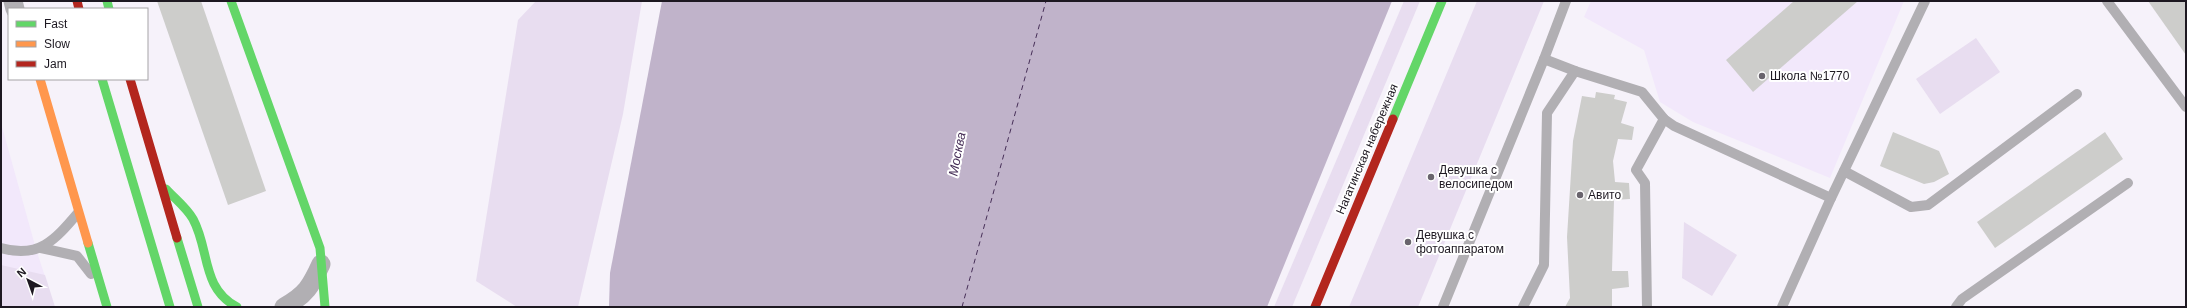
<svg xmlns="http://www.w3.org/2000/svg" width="2187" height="308" font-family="Arial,sans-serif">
	<rect width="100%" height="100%" fill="#f6f2fa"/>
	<g fill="#f2e8fb">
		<path d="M1591 1H1904L1830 178 1693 122 1660 102 1644 50 1584 17Z"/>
		<path d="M1 123 36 249 55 307H1Z"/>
	</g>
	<g fill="#e8ddf0">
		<path d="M536 1H642L623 114 578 307H517L476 281 518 20Z"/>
		<path d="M1404 1H1420L1292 307H1274Z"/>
		<path d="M1477 1H1544L1418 307H1349Z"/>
		<path d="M1976 38 2000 72 1940 114 1916 79Z"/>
		<path d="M1684 222 1737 255 1712 296 1682 278Z"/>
		<path d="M1 265 45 275 55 307H1Z"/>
	</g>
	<path fill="#c0b3ca" d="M662 1H1392L1267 307H609L610 273Z"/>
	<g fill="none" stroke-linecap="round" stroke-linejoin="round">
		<path stroke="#462e57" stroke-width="1" stroke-dasharray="5 4" stroke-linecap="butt" d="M962 307 1046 1"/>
	</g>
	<g fill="#cdcdcb">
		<path d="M157 1H201L266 191 228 205Z"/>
		<path d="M1794 1H1858L1753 92 1726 60Z"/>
		<path d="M2148 1H2186V55Z"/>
		<path d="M1596 92 1615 95 1614 99 1627 102 1621 123 1634 127 1632 140 1618 139 1613 161 1615 182 1629 183 1630 199 1614 200 1612 271H1628L1629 287 1612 289V307H1565L1570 298 1567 237 1573 141 1582 96 1595 98Z"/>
		<path d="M1893 132 1939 151 1949 174 1934 182 1924 184 1880 166Z"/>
		<path d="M2105 132 2123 159 1995 248 1977 222Z"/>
	</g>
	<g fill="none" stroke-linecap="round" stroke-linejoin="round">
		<g stroke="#b1afb3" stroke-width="10">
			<path d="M2107 1 2186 107"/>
			<path d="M1544 59 1566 1"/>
			<path d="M1844 171 1911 207 1928 205 2077 94"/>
			<path d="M1831 198 1925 1"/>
			<path d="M1 248C39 259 55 240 78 213"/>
			<path d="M41 248 77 256 91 274"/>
			<path d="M1443 307 1544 59 1575 71"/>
			<path d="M1523 307 1544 265 1547 113 1575 71 1642 92 1664 119 1674 126 1831 198 1782 307"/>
			<path d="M1647 307 1645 183 1636 170 1664 119"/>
			<path d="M1956 307 1962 299 2128 183"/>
		</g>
		<g stroke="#b1afb3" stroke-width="19">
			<path d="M13 1 15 9"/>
			<path d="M284 307C306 295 311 286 321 264"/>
		</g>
		<g stroke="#63d668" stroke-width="9">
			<path d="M107 1 109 9"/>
			<path d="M231 1 320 248 325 307"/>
			<path d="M102 79 170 307"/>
			<path d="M1393 119 1442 1"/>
			<path d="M166 189C175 199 186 207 193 219 210 250 201 288 237 307"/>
			<path d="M177 238 198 307"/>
			<path d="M88 243 107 307"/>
		</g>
		<path stroke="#ff974d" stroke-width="9" d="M40 79 88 243"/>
		<g stroke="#b3261e" stroke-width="9">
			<path d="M77 1 79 9"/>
			<path d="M130 79 177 238"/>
			<path d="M1315 307 1393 119"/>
		</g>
	</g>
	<g fill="#69646d" stroke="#fff" stroke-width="1.5">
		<circle cx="1762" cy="76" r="4"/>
		<circle cx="1431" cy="177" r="4"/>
		<circle cx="1580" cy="195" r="4"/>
		<circle cx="1408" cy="242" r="4"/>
	</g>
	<g text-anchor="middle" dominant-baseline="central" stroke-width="4" stroke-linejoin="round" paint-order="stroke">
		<g font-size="12" fill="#1d1821" stroke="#fff" text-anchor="start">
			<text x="1770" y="76">Школа №1770</text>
			<text x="1439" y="170">Девушка с<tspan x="1439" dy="14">велосипедом</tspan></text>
			<text x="1588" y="195">Авито</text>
			<text x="1416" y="235">Девушка с<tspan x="1416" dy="14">фотоаппаратом</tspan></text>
		</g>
		<g font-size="12" fill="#1d1821" stroke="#fff">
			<text transform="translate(1367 149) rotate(-67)">Нагатинская набережная</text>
		</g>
		<g font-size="13" font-style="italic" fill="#462e57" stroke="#fff">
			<text transform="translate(957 154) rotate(-79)">Москва</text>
		</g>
	</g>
	<rect width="2187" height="308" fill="none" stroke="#1d1821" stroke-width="4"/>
	<rect x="8" y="8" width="140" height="72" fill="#ffffff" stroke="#a5a3a6"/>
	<rect x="16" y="21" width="20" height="6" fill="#63d668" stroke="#a5a3a6"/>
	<text x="44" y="28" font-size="12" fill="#1d1821">Fast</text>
	<rect x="16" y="41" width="20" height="6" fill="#ff974d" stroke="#a5a3a6"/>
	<text x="44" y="48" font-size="12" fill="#1d1821">Slow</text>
	<rect x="16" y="61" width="20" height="6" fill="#b3261e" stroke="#a5a3a6"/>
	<text x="44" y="68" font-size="12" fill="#1d1821">Jam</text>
	<g transform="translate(28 280) rotate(319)" stroke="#ffffff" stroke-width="3" paint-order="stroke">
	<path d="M0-3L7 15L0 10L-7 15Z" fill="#1d1821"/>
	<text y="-6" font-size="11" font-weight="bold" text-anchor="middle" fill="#1d1821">N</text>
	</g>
</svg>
